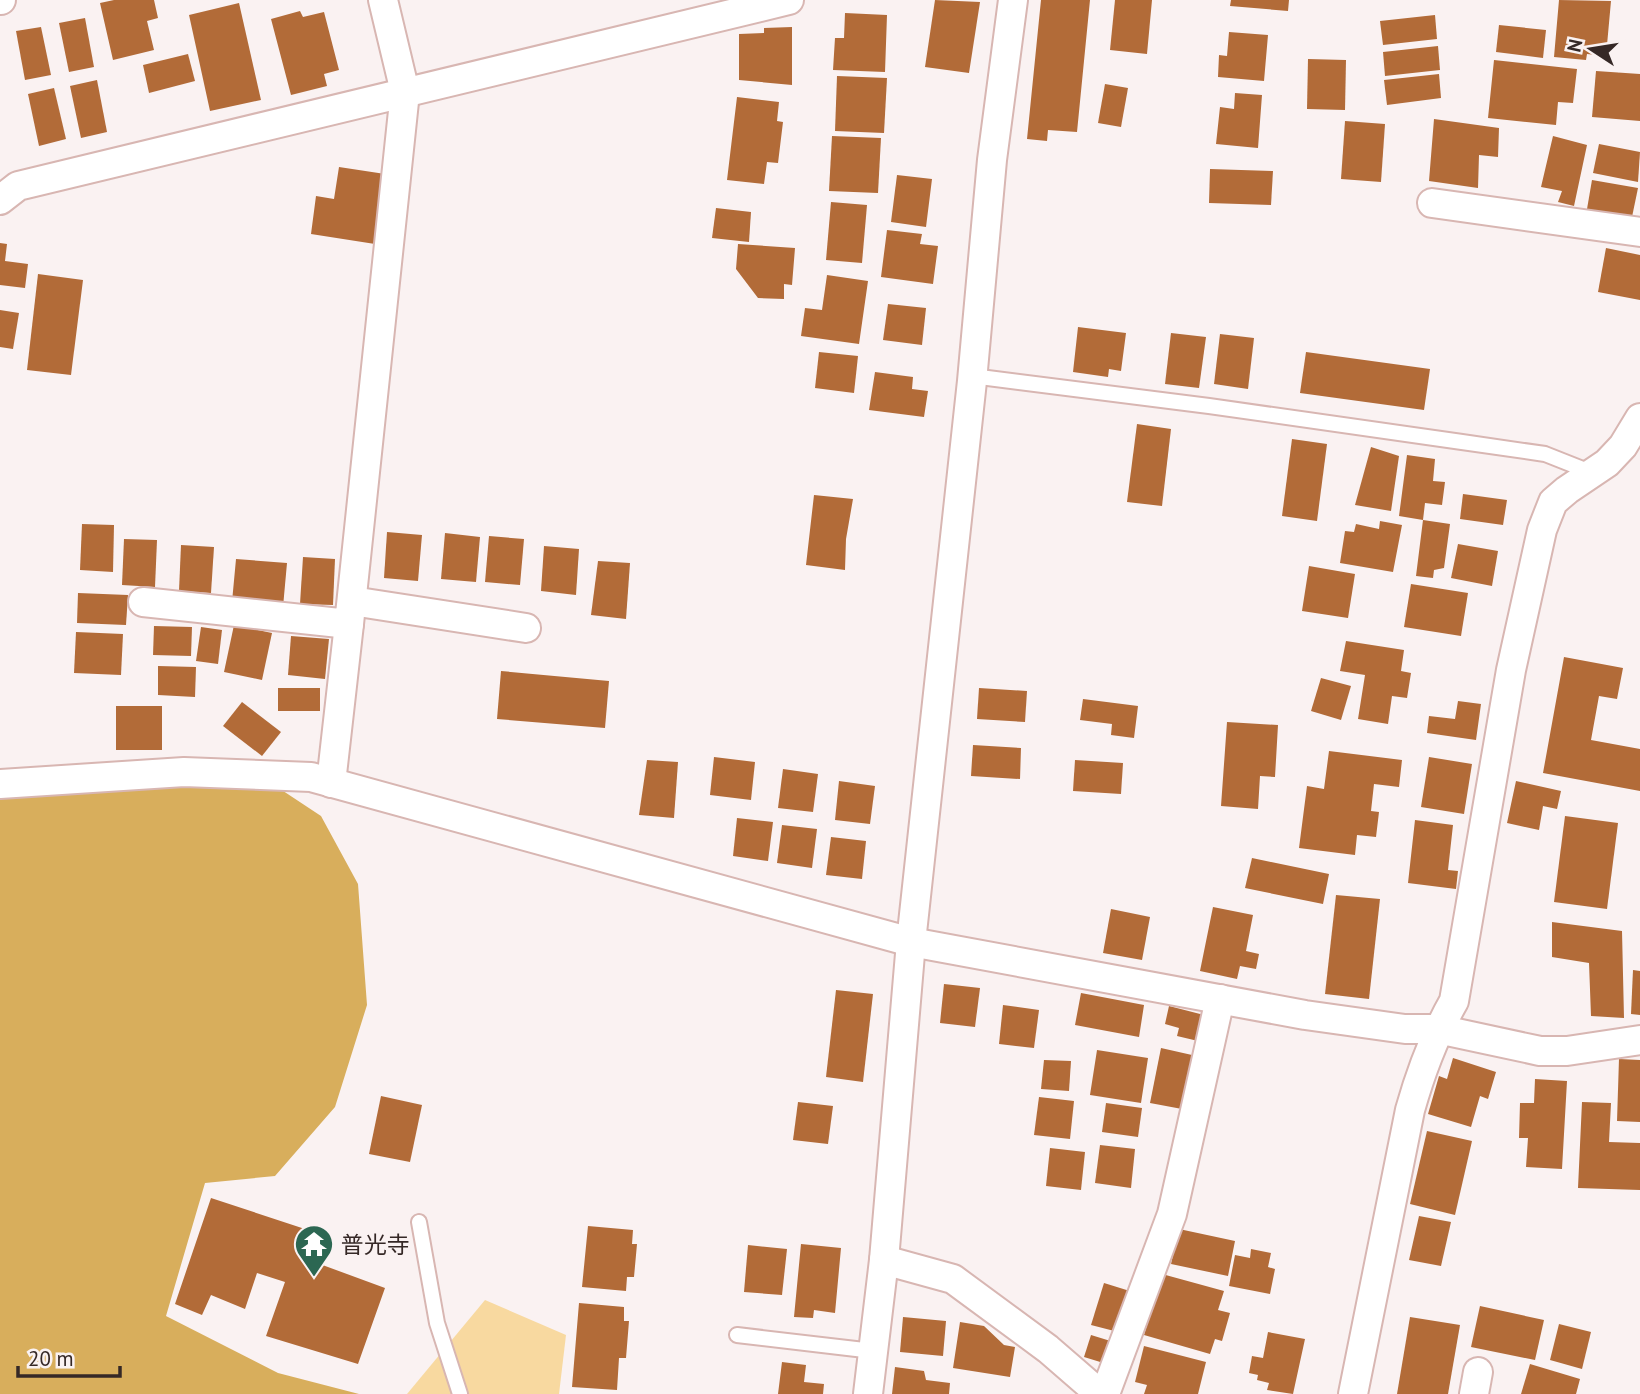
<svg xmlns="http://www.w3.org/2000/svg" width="1640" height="1394" font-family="'PT Sans','Noto Sans JP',sans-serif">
	<rect width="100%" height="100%" fill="#faf2f2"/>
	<path fill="#f8d9a0" d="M485 1300 566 1335 559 1394H407Z"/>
	<path fill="#d8ae5c" d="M259 775 321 816 358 884 367 1005 335 1107 275 1176 205 1183 166 1316 278 1373 359 1394H0V784Z"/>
	<g fill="#b26b38">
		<path d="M114 0H154L158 18 147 21 154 50 113 60 100 3Z"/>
		<path d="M935 0 980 2 969 73 925 67Z"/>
		<path d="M1041 0H1090L1077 132 1048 130 1047 141 1027 139Z"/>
		<path d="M1115 0H1152L1147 54 1110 50Z"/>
		<path d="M1231 0H1289L1288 11 1230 6Z"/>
		<path d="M1559 0 1611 1 1606 56 1587 54 1586 60 1554 57Z"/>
		<path d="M239 3 261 100 210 111 189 15Z"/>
		<path d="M300 11 303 17 324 12 339 70 324 74 327 86 291 95 271 19Z"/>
		<path d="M845 13 887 15 885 72 833 70 835 38H844Z"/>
		<path d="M1435 15 1437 39 1383 45 1380 21Z"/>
		<path d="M85 18 94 67 69 72 59 23Z"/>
		<path d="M1499 25 1546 30 1543 58 1496 52Z"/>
		<path d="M41 27 51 75 25 80 16 31Z"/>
		<path d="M792 27V85L739 80V34L764 33V28Z"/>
		<path d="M1229 32 1268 35 1264 81 1218 77 1219 55 1227 56Z"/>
		<path d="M1438 46 1440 70 1385 76 1383 52Z"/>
		<path d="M188 54 195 81 149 93 143 65Z"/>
		<path d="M1308 59 1346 60 1345 110 1307 109Z"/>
		<path d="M1494 60 1577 69 1573 103 1558 102 1556 125 1488 118Z"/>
		<path d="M1596 71 1640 74V121L1592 117Z"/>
		<path d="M1439 74 1441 98 1387 105 1384 80Z"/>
		<path d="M837 76 887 78 884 133 835 131Z"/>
		<path d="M97 80 107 132 81 138 70 86Z"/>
		<path d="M1105 84 1128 88 1121 127 1098 123Z"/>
		<path d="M54 88 66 139 39 146 28 94Z"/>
		<path d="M1235 93 1262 95 1258 148 1216 144 1220 107 1234 109Z"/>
		<path d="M737 97 779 102 777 121 783 122 778 163 767 162 764 184 727 180Z"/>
		<path d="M1434 119 1499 128 1498 157 1479 155 1478 188 1429 181Z"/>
		<path d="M1345 121 1385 124 1381 182 1341 179Z"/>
		<path d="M832 136 881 138 878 193 829 191Z"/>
		<path d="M1553 136 1587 145 1574 206 1558 202 1562 191 1541 187Z"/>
		<path d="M1599 144 1640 152 1638 182 1593 173Z"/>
		<path d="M339 167 385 174 375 244 311 234 316 196 334 199Z"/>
		<path d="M1210 169 1273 171 1271 205 1209 203Z"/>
		<path d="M897 175 932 179 926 227 891 222Z"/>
		<path d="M1592 180 1638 188 1632 217 1587 209Z"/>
		<path d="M831 202 867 205 862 263 826 260Z"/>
		<path d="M716 208 751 212 749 242 712 238Z"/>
		<path d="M887 230 922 234 920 244 938 246 933 284 881 277Z"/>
		<path d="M0 243 7 244 5 261 28 264 25 288 0 285Z"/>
		<path d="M738 244 795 248 792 285 784 284V299L758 298 736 269Z"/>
		<path d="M1606 248 1640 255V300L1598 292Z"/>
		<path d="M38 274 83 280 71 375 27 370Z"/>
		<path d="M827 275 868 281 859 344 801 336 805 308 822 310Z"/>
		<path d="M888 304 926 308 922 345 883 340Z"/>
		<path d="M0 310 19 313 13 349 0 347Z"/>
		<path d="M1078 327 1126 333 1121 371 1109 369 1108 377 1073 372Z"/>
		<path d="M1171 333 1206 337 1199 388 1165 384Z"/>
		<path d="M1220 334 1254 338 1248 389 1214 384Z"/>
		<path d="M819 352 858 356 854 393 815 388Z"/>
		<path d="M1306 352 1430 369 1424 410 1300 393Z"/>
		<path d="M875 372 913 377 912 389 928 391 924 417 869 410Z"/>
		<path d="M1137 424 1171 429 1162 506 1127 502Z"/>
		<path d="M1292 439 1327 444 1317 521 1282 516Z"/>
		<path d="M1371 447 1399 456 1391 511 1355 505Z"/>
		<path d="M1407 455 1435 459 1433 481 1445 482 1442 505 1425 503 1423 520 1450 524 1444 568 1434 570 1433 578 1416 576 1423 520 1399 516Z"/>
		<path d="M1463 494 1507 500 1503 525 1460 519Z"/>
		<path d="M814 495 853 499 846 539 845 570 806 565Z"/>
		<path d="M1380 521 1402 525 1393 572 1340 563 1345 531 1354 532 1356 524 1379 529Z"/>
		<path d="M82 524 114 525 113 572 80 570Z"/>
		<path d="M387 532 422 535 418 581 384 578Z"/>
		<path d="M445 533 480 537 476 582 441 579Z"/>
		<path d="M489 536 524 539 520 585 485 582Z"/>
		<path d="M124 539 157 540 155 587 122 585Z"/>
		<path d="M1458 544 1498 551 1492 586 1451 578Z"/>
		<path d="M181 545 214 547 211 593 179 591Z"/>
		<path d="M544 546 579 549 576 595 541 591Z"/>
		<path d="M303 557 335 559 333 605 300 604Z"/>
		<path d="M236 559 287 563 283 607 232 602Z"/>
		<path d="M598 561 630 563 626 619 591 615Z"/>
		<path d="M1309 566 1355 574 1348 618 1302 611Z"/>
		<path d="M1411 584 1468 593 1461 636 1404 627Z"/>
		<path d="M78 593 128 595 126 625 77 623Z"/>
		<path d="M234 625 272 633 262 680 224 672Z"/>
		<path d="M154 626 192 627 191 656 153 655Z"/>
		<path d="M201 627 222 630 218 664 196 661Z"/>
		<path d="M76 632 123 634 121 675 74 673Z"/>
		<path d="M291 636 329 639 325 679 288 675Z"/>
		<path d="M1346 641 1404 650 1401 671 1411 673 1407 698 1392 696 1388 724 1358 719 1365 675 1340 671Z"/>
		<path d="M1564 657 1623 668 1617 699 1599 696 1591 740 1640 749V791L1543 773Z"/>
		<path d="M158 666 196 667 195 697 158 695Z"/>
		<path d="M501 671 609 681 605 728 497 719Z"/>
		<path d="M1321 678 1351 686 1341 720 1311 711Z"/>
		<rect x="278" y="688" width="42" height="23"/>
		<path d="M979 688 1027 691 1025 722 977 719Z"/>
		<path d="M1083 699 1138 706 1134 738 1111 735 1112 724 1080 720Z"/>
		<path d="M1458 701 1481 704 1476 740 1427 733 1429 716 1455 719Z"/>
		<path d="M242 702 281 732 262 756 223 726Z"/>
		<rect x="116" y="706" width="46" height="44"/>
		<path d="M1227 722 1278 725 1275 777 1260 776 1258 809 1221 806Z"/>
		<path d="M973 745 1021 748 1020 779 971 776Z"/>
		<path d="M1329 751 1402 760 1399 787 1374 784 1371 811 1379 812 1376 837 1357 835 1355 855 1299 848 1307 786 1324 789Z"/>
		<path d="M714 757 755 762 751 800 710 795Z"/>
		<path d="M1429 757 1472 764 1464 814 1421 807Z"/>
		<path d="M647 760 678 762 674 818 639 815Z"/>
		<path d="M1075 760 1123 763 1121 794 1073 791Z"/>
		<path d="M783 769 818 774 813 812 778 808Z"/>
		<path d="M839 781 875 786 870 824 835 820Z"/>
		<path d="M1516 781 1561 791 1557 809 1543 806 1539 830 1507 823Z"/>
		<path d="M1565 816 1618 823 1607 909 1554 902Z"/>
		<path d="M737 818 773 822 768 861 733 856Z"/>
		<path d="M1415 820 1453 825 1448 870 1458 871 1456 889 1408 883Z"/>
		<path d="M782 825 817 829 812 868 777 863Z"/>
		<path d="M831 837 866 841 862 879 826 875Z"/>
		<path d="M1252 858 1329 874 1323 904 1245 888Z"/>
		<path d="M1336 895 1380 899 1369 999 1325 994Z"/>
		<path d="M1213 907 1253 915 1246 951 1259 954 1256 969 1240 966 1237 979 1200 971Z"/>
		<path d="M1111 909 1150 917 1142 960 1103 953Z"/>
		<path d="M1552 922 1622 931 1624 1018 1591 1016 1589 963 1552 957Z"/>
		<path d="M1633 970 1640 971V1015L1631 1014Z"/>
		<path d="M944 984 980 988 975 1027 940 1023Z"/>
		<path d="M836 990 873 994 863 1082 826 1077Z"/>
		<path d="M1081 993 1144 1005 1139 1037 1075 1025Z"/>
		<path d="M1003 1005 1039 1010 1034 1048 999 1044Z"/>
		<path d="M1169 1006 1204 1015 1198 1041 1177 1036 1179 1028 1165 1024Z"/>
		<path d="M1161 1048 1192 1055 1182 1109 1150 1103Z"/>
		<path d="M1097 1050 1148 1058 1141 1103 1090 1095Z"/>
		<path d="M1453 1058 1496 1072 1488 1099 1480 1096 1471 1127 1428 1114 1439 1076 1447 1079Z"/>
		<path d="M1619 1059 1640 1060V1122L1617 1121Z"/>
		<path d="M1044 1060 1071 1061 1069 1091 1041 1089Z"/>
		<path d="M1535 1079 1567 1081 1562 1169 1526 1167 1528 1138H1519L1520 1103H1534Z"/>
		<path d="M381 1096 422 1105 410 1162 369 1154Z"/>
		<path d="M1039 1097 1074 1101 1070 1139 1034 1135Z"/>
		<path d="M798 1102 833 1106 828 1144 793 1140Z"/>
		<path d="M1582 1102 1611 1103 1609 1142 1640 1143V1190L1578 1188Z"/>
		<path d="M1106 1103 1142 1108 1138 1137 1102 1132Z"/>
		<path d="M1427 1131 1472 1141 1455 1215 1410 1204Z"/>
		<path d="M1100 1145 1135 1149 1131 1188 1095 1183Z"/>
		<path d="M1050 1148 1085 1152 1081 1190 1046 1186Z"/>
		<path d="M211 1198 308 1230 298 1256 385 1288 358 1364 266 1336 285 1282 257 1273 245 1309 211 1295 202 1315 175 1304Z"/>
		<path d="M1419 1216 1451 1222 1441 1266 1409 1260Z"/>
		<path d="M588 1226 633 1230 632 1244H637L634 1277H627L626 1291 582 1287Z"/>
		<path d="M1179 1229 1235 1241 1228 1276 1171 1264Z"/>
		<path d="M801 1244 841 1248 835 1313 814 1310 813 1318 794 1317Z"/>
		<path d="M748 1245 787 1249 782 1295 744 1292Z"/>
		<path d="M1251 1249 1271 1253 1268 1267 1275 1269 1270 1294 1229 1286 1235 1255 1250 1258Z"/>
		<path d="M1162 1274 1224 1291 1218 1310 1230 1313 1222 1341 1215 1339 1210 1354 1144 1335Z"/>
		<path d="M1104 1283 1133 1292 1122 1333 1091 1325Z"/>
		<path d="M579 1303 624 1307V1321H629L626 1358H619L617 1390 572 1387Z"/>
		<path d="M1480 1306 1544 1320 1535 1360 1471 1347Z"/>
		<path d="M903 1317 946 1321 943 1356 900 1352Z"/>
		<path d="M1410 1317 1460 1325 1448 1394H1397Z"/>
		<path d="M960 1322 984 1326 1004 1345 1015 1347 1010 1377 953 1368Z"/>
		<path d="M1559 1324 1591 1332 1582 1369 1550 1360Z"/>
		<path d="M1268 1332 1305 1339 1293 1394 1267 1390 1269 1383 1257 1380 1258 1375 1249 1373 1252 1356 1263 1358Z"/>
		<path d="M1091 1335 1117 1343 1110 1365 1084 1357Z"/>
		<path d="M1144 1346 1206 1362 1198 1394H1144L1147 1385 1135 1382Z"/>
		<path d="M782 1362 806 1365 804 1382 824 1384 823 1394H778Z"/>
		<path d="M1530 1364 1580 1379 1576 1394H1521Z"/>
		<path d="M895 1367 924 1371 926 1380 950 1383 949 1394H892Z"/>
	</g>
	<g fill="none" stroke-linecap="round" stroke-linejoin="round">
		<g stroke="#d8b6b2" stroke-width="18">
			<g id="lane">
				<path d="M972 376 1209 406 1462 442 1545 454 1593 473"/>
				<path d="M419 1222 437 1323 460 1394"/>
				<path d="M737 1335 873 1351"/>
			</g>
		</g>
		<g stroke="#d8b6b2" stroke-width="32">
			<g id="street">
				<path d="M0 0H1"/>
				<path d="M0 200 18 186 789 0"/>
				<path d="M1432 203 1640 232"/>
				<path d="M352 601 526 628"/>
				<path d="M143 602 349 624 405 92 383 0"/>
				<path d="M331 783 349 624"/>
				<path d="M0 784 184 772 311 777 911 942 1305 1015 1405 1029H1438L1540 1051H1567L1640 1040"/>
				<path d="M884 1260 953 1279 1048 1349 1100 1394"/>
				<path d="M868 1394 884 1260 911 942 972 381 992 160 1013 0"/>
				<path d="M1105 1394 1172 1214 1220 999"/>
				<path d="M1353 1394 1410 1110C1421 1071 1434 1036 1454 1001L1511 670 1542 530 1553 502 1567 490 1607 463 1623 446 1640 418"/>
				<path d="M1474 1394 1478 1372"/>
			</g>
		</g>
		<use href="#lane" stroke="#fff" stroke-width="14"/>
		<use href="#street" stroke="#fff" stroke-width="28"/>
	</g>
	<defs>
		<g id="temple-pin" transform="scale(2.0125)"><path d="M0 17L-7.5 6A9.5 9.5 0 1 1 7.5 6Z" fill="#2c6752" stroke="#faf2f2"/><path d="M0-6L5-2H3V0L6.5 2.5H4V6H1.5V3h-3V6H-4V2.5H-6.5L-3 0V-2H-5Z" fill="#fff"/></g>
	</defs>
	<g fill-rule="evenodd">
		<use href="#temple-pin" x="314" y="1244"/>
	</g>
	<g text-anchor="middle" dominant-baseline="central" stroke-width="6" stroke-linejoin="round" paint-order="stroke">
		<g font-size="23" fill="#352826" stroke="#faf2f2" text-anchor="start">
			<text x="341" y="1244">普光寺</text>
		</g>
	</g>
	<g transform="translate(1591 49) rotate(282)" stroke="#faf2f2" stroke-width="5" paint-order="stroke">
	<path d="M0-5L12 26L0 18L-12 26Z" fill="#352826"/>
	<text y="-10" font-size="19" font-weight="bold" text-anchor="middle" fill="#352826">N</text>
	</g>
	<path d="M18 1366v10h102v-10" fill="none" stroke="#352826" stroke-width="3.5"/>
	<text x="28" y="1366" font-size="21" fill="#352826" stroke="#faf2f2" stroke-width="5" paint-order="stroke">20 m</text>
</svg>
